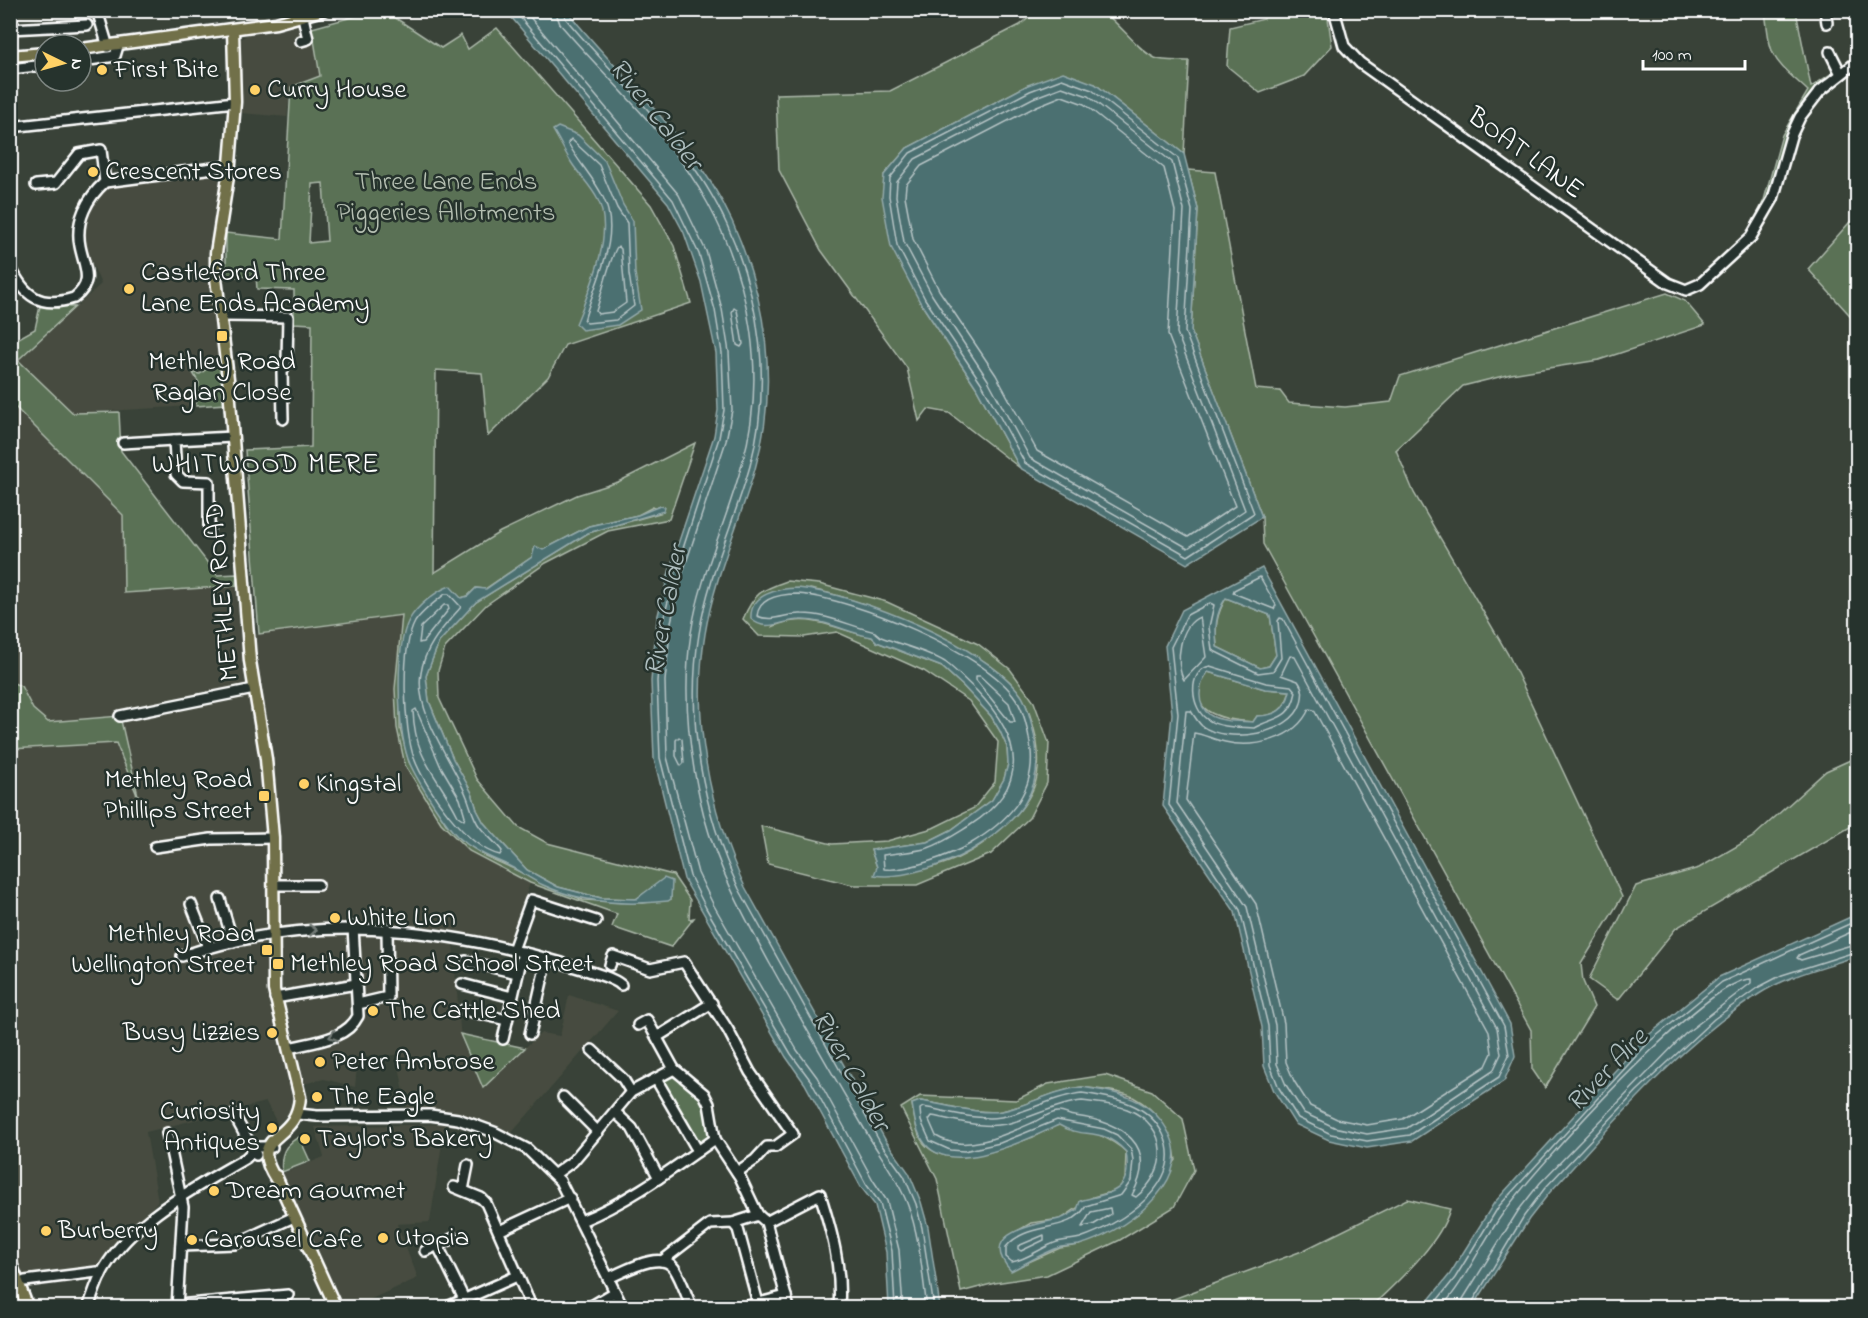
<svg xmlns="http://www.w3.org/2000/svg" width="1868" height="1318" font-family="'Indie Flower',sans-serif">
	<rect width="100%" height="100%" fill="#394238"/>
	<filter id="ink" filterUnits="userSpaceOnUse"><feTurbulence type="fractalNoise" baseFrequency=".0167" numOctaves="2"/><feDisplacementMap in="SourceGraphic" scale="12" xChannelSelector="R" yChannelSelector="G"/><feConvolveMatrix kernelMatrix="1 2 1 2 8 2 1 2 1" color-interpolation-filters="sRGB"/></filter>
	<g filter="url(#ink)">
		<g fill="#464c3f">
			<path d="M309 19 321 76 291 87 287 117 241 113 239 40 251 32Z"/>
			<path d="M216 169 221 172 209 276 221 344 226 404 73 413 18 360 101 284 84 246 85 226 96 197 112 184Z"/>
			<path d="M10 403 123 515 125 593 236 586 241 636 402 615 395 689 441 823 469 851 530 883 509 946 452 933 461 1040 482 1087 541 1033 560 1036 569 995 618 1011 509 1136 458 1112 407 1109 397 1055 358 1056 355 1087 324 1079 303 1084 292 1109 278 1125 266 1102 146 1132 158 1201 117 1243 98 1266 21 1278 10 1240 11 749 116 743 137 794 120 716 48 723 33 709 21 686 11 682Z"/>
			<path d="M445 1124 430 1222 397 1224 418 1278 353 1307H343L278 1175 324 1157 315 1127Z"/>
		</g>
		<g fill="#5a7155" stroke="#acb8aa" stroke-width="1.5" fill-rule="evenodd">
			<path d="M1097 10C1116 16 1134 48 1155 58 1164 62 1179 60 1189 61L1184 154 1095 84 1028 85 907 148 884 175 920 302 976 387 1020 468 949 413 928 409 919 421 907 368 821 250 779 170 776 94 890 91 1020 25 1037 11Z"/>
			<path d="M374 11H385L441 48 461 35 468 49 497 28 651 205 674 246 691 303 565 345 548 377 488 436 482 373 436 370 434 573 500 532 577 495 618 482 695 443 669 519 608 531 546 563 486 605 445 648 438 671 439 698 477 779 518 827 547 843 673 875 690 900 689 919 694 918 671 947 612 927 617 914 530 883 469 851 441 823 405 765 397 728 395 689 402 615 259 634 245 450 311 447 312 324 294 323V290L257 289 256 276 226 277V233L282 239 291 87 320 76 312 28ZM323 183 327 241 309 243 312 184ZM653 507 660 513 588 533 476 602 439 642 426 676 429 701 453 759 472 793 477 810 484 823 527 870 558 887 601 898 636 899 646 892 671 890V899L643 903 583 900 483 855 446 824 409 762 400 729V670L405 632 456 594 461 598 468 596 476 588 485 589 532 557 535 546 543 550 589 526 638 515Z"/>
			<path d="M1265 11H1327L1332 46 1304 76 1260 93 1227 66 1230 27 1264 19Z"/>
			<path d="M1765 11H1796L1811 87 1835 71 1812 96 1765 209 1751 228 1764 200 1782 135 1808 91C1771 57 1771 61 1765 11Z"/>
			<path d="M1188 170 1215 172 1256 389 1280 391 1289 403 1345 407 1391 402 1400 376 1667 293 1685 301 1705 325 1599 360 1511 374 1463 386 1396 450 1414 493 1509 656 1622 897 1581 964 1583 981 1594 1007 1545 1088 1532 1069 1531 1030 1263 544 1262 517 1191 331 1198 209Z"/>
			<path d="M1857 214V323L1808 269Z"/>
			<path d="M40 306 75 307 18 360 73 413 119 412 121 451 217 575 237 574 236 586 124 593 123 515 11 403 10 343 35 329Z"/>
			<path d="M222 363 226 404 196 406 199 383 193 373 200 374 212 365Z"/>
			<path d="M787 581 819 584 887 602 978 644 1010 669 1034 702 1049 743 1047 783 1029 818 991 854 917 885H853L768 864 761 826 832 844 887 841 933 828 974 808 995 782 998 742 969 701 924 671 837 632 804 637 759 636 743 619C754 593 761 590 787 581ZM810 589C862 598 995 651 1022 697 1033 717 1042 752 1037 776 1030 814 972 858 936 866 916 870 897 869 877 867L871 850 927 842 951 830 992 800 1004 779 1008 764 1007 747 1000 731 991 716 963 686 942 667 877 642 872 637C837 631 809 610 772 627Z"/>
			<path d="M1226 598 1270 615 1276 655 1269 666 1260 668 1217 647C1215 627 1216 615 1226 598Z"/>
			<path d="M1208 672 1265 689 1290 691C1285 710 1276 716 1257 716L1253 722C1223 720 1179 712 1208 672Z"/>
			<path d="M11 682 21 686 33 709 48 722 120 716 139 800 116 743 11 749Z"/>
			<path d="M1857 757V823L1676 928 1618 1000 1589 979 1636 886 1699 868 1753 837 1826 771Z"/>
			<path d="M460 1034 525 1048 483 1088Z"/>
			<path d="M674 1073 704 1101 712 1138 703 1142 699 1141 661 1080Z"/>
			<path d="M1105 1075 1152 1091 1183 1119 1194 1170 1174 1207 1120 1240 1047 1275 995 1283 961 1292 937 1179 901 1108 920 1096 1016 1100 1048 1084ZM1082 1087C1098 1090 1119 1090 1133 1097 1157 1110 1173 1133 1176 1160L1138 1214 1079 1245 1060 1248 1011 1270 1007 1237 1031 1223 1061 1219 1093 1197 1118 1190 1125 1180 1126 1152C1113 1139 1077 1123 1059 1125 1050 1126 1041 1134 1033 1137 1005 1148 942 1174 921 1139 915 1129 914 1115 912 1104L920 1101C943 1104 980 1115 1002 1111 1030 1105 1054 1090 1082 1087Z"/>
			<path d="M299 1137 310 1161 282 1172C280 1155 284 1145 299 1137Z"/>
			<path d="M1407 1199 1450 1209C1440 1244 1397 1282 1371 1307H1152L1302 1251Z"/>
		</g>
		<g fill="#4b6f71" stroke="#93a9aa" stroke-width="1.5" fill-rule="evenodd">
			<path d="M506 11H567C623 81 694 138 732 221 767 299 779 387 755 469 739 524 714 578 705 634 691 718 709 811 745 887L886 1141 909 1173 921 1202 928 1227 940 1307H889L886 1252 875 1205 861 1187 805 1084 786 1057 684 879 654 759 651 681 657 619 670 568 714 436 718 410 716 353 701 282 684 233 668 203Z"/>
			<path d="M1063 72 1095 84 1184 154 1198 209 1191 331 1262 517 1187 564 1020 468 976 387 920 302 891 247 882 197 884 175 907 148 1028 85Z"/>
			<path d="M558 127 578 135 605 161 623 205 633 221 635 273 641 310 618 325 582 330 576 324C589 291 615 234 598 200 591 186 579 175 571 162 565 152 559 140 553 130Z"/>
			<path d="M660 506 665 507 664 511 588 533 476 602 439 642 426 676 429 701 435 716 453 759 472 793 477 810 484 823 527 870 558 887 601 898 636 899 664 878 672 881 671 899 668 901C625 906 582 903 543 885 530 879 517 869 503 863 486 856 471 849 457 836 444 823 414 776 408 759 398 729 394 648 409 620 417 606 436 591 450 586L461 598 468 596 476 588 486 589 532 557 535 546 543 550 589 526 638 515Z"/>
			<path d="M1262 568 1510 1024 1515 1056 1504 1081 1412 1141 1367 1148 1329 1140 1295 1124 1274 1091 1264 1066 1262 1027 1235 912 1163 806 1172 714 1165 646 1182 610ZM1226 598 1270 615 1276 655 1269 666 1260 668 1217 647C1215 628 1215 614 1226 598ZM1208 672 1265 689 1290 691C1286 710 1275 716 1257 716L1253 722C1241 721 1221 722 1210 715 1195 704 1199 684 1208 672Z"/>
			<path d="M798 588C856 593 987 646 1021 695 1028 705 1031 722 1034 734 1047 792 1017 823 970 851 947 864 900 880 874 875L877 867 871 850 927 842 951 830 992 800 1004 779 1008 764 1007 747 1000 731 991 716 963 686 942 667 877 642 872 637C847 633 826 619 800 620 782 620 766 633 751 619 749 594 779 588 798 588Z"/>
			<path d="M1857 914V956C1825 967 1789 975 1759 994 1679 1045 1614 1123 1550 1192L1529 1219 1473 1307H1423L1450 1274 1494 1203 1645 1038 1719 977Z"/>
			<path d="M1082 1087C1120 1093 1152 1098 1170 1135 1194 1184 1120 1234 1079 1245 1073 1246 1067 1246 1061 1247 1044 1252 1027 1263 1011 1271 976 1233 1034 1225 1059 1219 1065 1218 1071 1213 1077 1210L1080 1201C1111 1192 1133 1193 1126 1152 1101 1125 1083 1140 1059 1125 1028 1139 946 1181 922 1139 915 1129 914 1115 912 1104L920 1101C943 1104 980 1115 1002 1111 1030 1105 1053 1090 1082 1087Z"/>
		</g>
		<g fill="none" stroke-linecap="round" stroke-linejoin="round">
			<g stroke="#b7c5c6" stroke-width="1.5">
				<path d="M514 10 673 200 699 254 715 310 722 353 724 410 719 438 676 570 663 621 657 681 660 758 690 876 706 908 791 1054 811 1081 866 1184 880 1203 892 1251 895 1308"/>
				<path d="M524 10 679 195 706 251 722 309 729 352 732 410 726 441 683 572 671 622 665 681 667 757 698 873 713 904 797 1050 817 1077 873 1180 887 1201 899 1250 903 1308"/>
				<path d="M555 10 560 24C610 83 672 136 708 204 751 283 767 377 742 464 727 521 700 575 691 633 682 693 689 757 704 816 718 869 744 916 770 964 801 1020 833 1075 865 1130 879 1155 897 1177 907 1203 920 1236 922 1273 927 1308"/>
				<path d="M563 10 566 19C622 86 691 144 727 225 761 301 772 385 750 466 734 522 708 576 699 634 685 719 703 813 739 889L881 1144 904 1176 916 1204 922 1228 934 1308"/>
				<path d="M1062 79 1092 90 1178 158 1192 210 1185 332 1254 513 1188 556 1025 463 982 384 925 299 897 245 889 196 890 178 910 153 1030 91Z"/>
				<path d="M1062 87 1088 96 1172 162 1184 210 1177 333 1245 510 1188 548 1030 458 988 380 932 295 904 242 896 196 897 182 915 159 1033 98Z"/>
				<path d="M1062 96 1084 104 1164 168 1175 211 1168 335 1235 506 1188 537 1037 451 996 375 939 290 913 239 905 196 906 185 921 166 1037 106Z"/>
				<path d="M571 139 599 165 617 208 627 223 629 274 634 306 616 320 587 323 584 321C594 283 623 236 603 197 594 178 578 162 568 143Z"/>
				<path d="M618 246 621 249 626 303 613 312 598 314 596 311C601 298 611 252 618 246Z"/>
				<path d="M734 308 737 310 743 344 741 347 737 345 732 312Z"/>
				<path d="M1260 577 1276 605 1274 609 1233 593 1234 590Z"/>
				<path d="M445 594H449L461 607C444 627 425 645 421 673 414 713 453 762 467 797 471 807 473 818 480 827 486 835 495 842 502 851L500 855C467 848 425 788 414 758 404 730 400 649 415 622 422 611 435 602 445 594Z"/>
				<path d="M798 594C852 598 986 652 1016 699 1025 713 1029 735 1031 751 1035 795 1005 823 970 844 951 855 905 872 884 869L883 855C898 853 914 852 928 848 943 843 956 834 969 826 1032 786 1022 738 976 690 966 681 956 670 945 662 927 651 901 645 881 637L875 632C850 626 828 614 802 614 786 613 773 623 757 616 759 597 782 594 798 594Z"/>
				<path d="M1210 603 1214 605 1209 627 1212 650 1258 673 1273 671 1281 658 1278 621 1280 618 1283 619 1504 1026 1509 1055 1499 1077 1410 1135 1367 1141 1331 1134 1298 1118 1279 1088 1270 1065 1268 1026 1240 910 1169 805 1178 714 1171 647 1187 615Z"/>
				<path d="M444 605H448L449 609 423 642 419 643 421 627Z"/>
				<path d="M1200 617 1206 657 1184 680C1174 663 1180 624 1200 617Z"/>
				<path d="M1290 656 1295 657 1497 1028 1501 1054 1493 1071 1407 1128 1367 1134 1334 1127 1304 1113 1286 1085 1277 1064 1275 1025 1247 907 1177 803 1186 711H1191C1194 716 1198 722 1202 726 1227 744 1292 735 1301 703 1303 695 1304 689 1298 681L1281 675Z"/>
				<path d="M1210 666 1266 683 1291 686 1296 692C1290 722 1274 716 1254 728 1240 727 1220 728 1208 720 1191 710 1186 671 1210 666Z"/>
				<path d="M976 676H980L1009 703 1015 722H1010L976 680Z"/>
				<path d="M416 709 440 765 460 799 465 816 464 820 458 816C438 775 415 761 413 711Z"/>
				<path d="M1309 709 1314 710 1489 1031 1492 1053 1486 1066 1403 1119 1367 1125 1337 1119 1310 1106 1294 1081 1286 1062 1284 1023 1256 904 1186 800 1194 733C1203 734 1214 740 1225 742 1254 749 1296 739 1309 709Z"/>
				<path d="M679 737 682 739 684 763 681 766 676 756V740Z"/>
				<path d="M1858 929 1799 955 1797 958 1801 960 1858 943"/>
				<path d="M1082 1093C1114 1098 1147 1102 1163 1134 1187 1183 1120 1225 1080 1238 1073 1240 1065 1240 1057 1242 1042 1247 1028 1259 1012 1262L1006 1257V1247C1028 1220 1069 1235 1086 1206L1121 1195 1131 1181 1133 1160 1131 1149 1117 1135 1104 1129 1057 1120 1000 1143 964 1151 950 1150 930 1141 921 1121 920 1109 923 1107C947 1111 977 1121 1001 1117 1030 1112 1053 1096 1082 1093Z"/>
				<path d="M1082 1101C1097 1103 1114 1104 1127 1109 1170 1126 1169 1171 1136 1197L1132 1195C1160 1144 1121 1122 1075 1116 1068 1116 1064 1111 1057 1112 1049 1113 1040 1119 1032 1123 1005 1135 964 1154 936 1136L929 1120 932 1116C956 1120 982 1129 1006 1124 1032 1118 1055 1104 1082 1101Z"/>
				<path d="M1110 1208 1111 1214 1093 1225 1082 1227 1091 1212Z"/>
				<path d="M1044 1235V1240L1021 1251 1018 1249V1246Z"/>
				<path d="M1431 1308 1455 1278 1499 1206 1649 1042 1722 982 1858 920"/>
				<path d="M1441 1308C1467 1279 1481 1243 1504 1212 1534 1170 1706 978 1751 979V983L1685 1034 1540 1183 1518 1211 1463 1299 1461 1308"/>
				<path d="M1469 1308 1524 1216 1545 1188 1637 1091 1714 1019 1757 988 1782 975 1858 951"/>
			</g>
			<g stroke="#fff" stroke-width="14">
				<g id="minor">
					<path d="M97 10 108 47"/>
					<path d="M223 10V11"/>
					<path d="M1334 10 1344 46 1360 63 1668 283 1686 290 1700 284 1751 237 1773 199 1791 136 1800 117 1820 91 1858 61"/>
					<path d="M1825 10 1827 23"/>
					<path d="M10 29 87 25"/>
					<path d="M301 41 308 39 303 17"/>
					<path d="M1830 52 1841 74"/>
					<path d="M83 61 115 56 118 46"/>
					<path d="M10 69 45 65"/>
					<path d="M10 127 235 102"/>
					<path d="M36 185 56 183 79 154 101 150 105 182"/>
					<path d="M10 266C24 296 40 309 74 298 95 282 84 267 80 246 75 221 87 198 105 182L229 166"/>
					<path d="M223 316 288 317 287 359 282 372 283 419"/>
					<path d="M123 443 174 440"/>
					<path d="M209 529V482L183 481 176 474 174 440 233 437"/>
					<path d="M120 716 254 689"/>
					<path d="M155 847 211 839 273 838"/>
					<path d="M275 885H318"/>
					<path d="M220 899 233 942"/>
					<path d="M191 904 208 947"/>
					<path d="M513 950 531 900 596 921"/>
					<path d="M182 956C308 913 437 926 562 963 576 968 612 976 621 985"/>
					<path d="M466 961 517 973"/>
					<path d="M610 965 613 956 650 969 684 962 728 1030 750 1072 793 1134 775 1147H767L755 1160 737 1172"/>
					<path d="M462 984 512 997"/>
					<path d="M275 998 356 984"/>
					<path d="M358 1004 388 997 387 928"/>
					<path d="M464 1010 507 1020"/>
					<path d="M638 1025 647 1020 674 1069 704 1094 709 1104 715 1139 740 1177 758 1215"/>
					<path d="M530 1034 547 959"/>
					<path d="M657 1037 712 1003"/>
					<path d="M503 1039 523 952"/>
					<path d="M289 1048C313 1042 346 1040 358 1016L353 927"/>
					<path d="M592 1050 623 1079 631 1092"/>
					<path d="M656 1079 698 1151"/>
					<path d="M563 1097 598 1132"/>
					<path d="M615 1112 632 1128 659 1178"/>
					<path d="M298 1114 317 1116 430 1115 458 1119 494 1132 527 1149 560 1181 623 1308"/>
					<path d="M234 1115 256 1155"/>
					<path d="M167 1133 183 1207 177 1308"/>
					<path d="M555 1174 573 1161 631 1092 674 1069"/>
					<path d="M454 1187 481 1198 486 1203 532 1308"/>
					<path d="M463 1190 468 1165"/>
					<path d="M581 1221C630 1201 672 1169 715 1139"/>
					<path d="M766 1222 820 1194C832 1232 842 1268 839 1308"/>
					<path d="M733 1223 758 1215 766 1222 789 1308"/>
					<path d="M499 1231 570 1198"/>
					<path d="M181 1246 235 1244 294 1217"/>
					<path d="M438 1246 464 1299"/>
					<path d="M425 1251 454 1238"/>
					<path d="M662 1261 710 1224 733 1223 738 1229 758 1303"/>
					<path d="M608 1278C624 1272 661 1249 674 1268 682 1280 686 1295 692 1308"/>
					<path d="M25 1281 97 1272 101 1275"/>
					<path d="M178 1305 288 1295"/>
					<path d="M88 1308C93 1295 97 1280 104 1269 134 1218 197 1187 246 1158L257 1147H272"/>
					<path d="M445 1308 517 1276"/>
					<path d="M588 1308 615 1292"/>
					<path d="M740 1308 786 1296"/>
				</g>
			</g>
			<g stroke="#fff" stroke-width="15">
				<g id="major">
					<path d="M233 30 235 102 230 164 216 253V278L229 387 250 661 266 759 273 838 274 990 300 1097C297 1145 244 1131 277 1181"/>
					<path d="M81 49 276 23 323 10"/>
					<path d="M10 56 45 53"/>
					<path d="M276 1176 336 1308"/>
					<path d="M10 1261 28 1308"/>
				</g>
			</g>
			<use href="#minor" stroke="#26332d" stroke-width="9"/>
			<use href="#major" stroke="#716f4a" stroke-width="10"/>
		</g>
		<defs><path id="oneway-chevron" d="M-2-3.5L2.5 0L-2 3.5" fill="none" stroke-width="1.6" stroke-linecap="round" stroke-linejoin="round" transform="scale(1.5)"/></defs>
		<g stroke="#727a76">
			<use href="#oneway-chevron" transform="translate(313 930) rotate(-5)"/>
			<use href="#oneway-chevron" transform="translate(333 1036) rotate(163)"/>
		</g>
	</g>
	<g fill="#ffd166" stroke="#26332d" stroke-width="2">
		<circle cx="102" cy="70" r="6"/>
		<circle cx="255" cy="90" r="6"/>
		<circle cx="93" cy="172" r="6"/>
		<circle cx="129" cy="289" r="6"/>
		<rect x="216" y="330" width="12" height="12" rx="3"/>
		<circle cx="304" cy="784" r="6"/>
		<rect x="258" y="790" width="12" height="12" rx="3"/>
		<circle cx="335" cy="918" r="6"/>
		<rect x="261" y="944" width="12" height="12" rx="3"/>
		<rect x="272" y="958" width="12" height="12" rx="3"/>
		<circle cx="373" cy="1011" r="6"/>
		<circle cx="272" cy="1033" r="6"/>
		<circle cx="320" cy="1062" r="6"/>
		<circle cx="317" cy="1097" r="6"/>
		<circle cx="272" cy="1128" r="6"/>
		<circle cx="305" cy="1139" r="6"/>
		<circle cx="214" cy="1191" r="6"/>
		<circle cx="46" cy="1231" r="6"/>
		<circle cx="383" cy="1238" r="6"/>
		<circle cx="192" cy="1240" r="6"/>
	</g>
	<g text-anchor="middle" dominant-baseline="central" stroke-width="5" stroke-linejoin="round" paint-order="stroke">
		<g font-size="27" fill="#fff" stroke="#26332d" text-anchor="start">
			<text x="114" y="70">First Bite</text>
			<text x="267" y="90">Curry House</text>
			<text x="105" y="172">Crescent Stores</text>
			<text x="141" y="273">Castleford Three<tspan x="141" dy="31">Lane Ends Academy</tspan></text>
			<text x="222" y="362" text-anchor="middle">Methley Road<tspan x="222" dy="31">Raglan Close</tspan></text>
			<text x="252" y="780" text-anchor="end">Methley Road<tspan x="252" dy="31">Phillips Street</tspan></text>
			<text x="316" y="784">Kingstal</text>
			<text x="347" y="918">White Lion</text>
			<text x="255" y="934" text-anchor="end">Methley Road<tspan x="255" dy="31">Wellington Street</tspan></text>
			<text x="290" y="964">Methley Road School Street</text>
			<text x="385" y="1011">The Cattle Shed</text>
			<text x="260" y="1033" text-anchor="end">Busy Lizzies</text>
			<text x="332" y="1062">Peter Ambrose</text>
			<text x="329" y="1097">The Eagle</text>
			<text x="260" y="1112" text-anchor="end">Curiosity<tspan x="260" dy="31">Antiques</tspan></text>
			<text x="317" y="1139">Taylor's Bakery</text>
			<text x="226" y="1191">Dream Gourmet</text>
			<text x="58" y="1231">Burberry</text>
			<text x="395" y="1238">Utopia</text>
			<text x="204" y="1240">Carousel Cafe</text>
		</g>
		<g font-size="27" fill="#fff" stroke="#26332d">
			<text transform="translate(1525 154) rotate(36)">BOAT LANE</text>
			<text transform="translate(223 592) rotate(-95)">METHLEY ROAD</text>
		</g>
		<g font-size="27" fill="#b5bfb2" stroke="#26332d">
			<text x="446" y="182">Three Lane Ends<tspan x="446" dy="31">Piggeries Allotments</tspan></text>
		</g>
		<g font-size="28" font-style="italic" fill="#aebebf" stroke="#26332d">
			<text transform="translate(655 115) rotate(52)">River Calder</text>
			<text transform="translate(667 611) rotate(-79)">River Calder</text>
			<text transform="translate(850 1071) rotate(61)">River Calder</text>
			<text transform="translate(1608 1071) rotate(-46)">River Aire</text>
		</g>
		<g font-size="28" letter-spacing="1.5" fill="#fff" stroke="#26332d">
			<text x="266" y="465">WHITWOOD MERE</text>
		</g>
	</g>
	<rect width="1868" height="1318" fill="none" stroke="#26332d" stroke-width="36"/>
	<rect x="18" y="18" width="1832" height="1282" fill="none" stroke="#fff" stroke-width="2" filter="url(#ink)"/>
	<g transform="translate(63 63) rotate(95)"><circle r="28" fill="#26332d" stroke="#7d8581" stroke-width="1.5"/>
	<path d="M0-4.5L10 22L0 15L-10 22Z" fill="#ffd166"/>
	<text y="-9" font-size="16" font-weight="bold" text-anchor="middle" fill="#ffffff">N</text>
	</g>
	<path d="M1643 60v9h102v-9" fill="none" stroke="#ffffff" stroke-width="3"/>
	<text x="1652" y="60" font-size="18" fill="#ffffff" stroke="#26332d" stroke-width="4.5" paint-order="stroke">100 m</text>
</svg>
